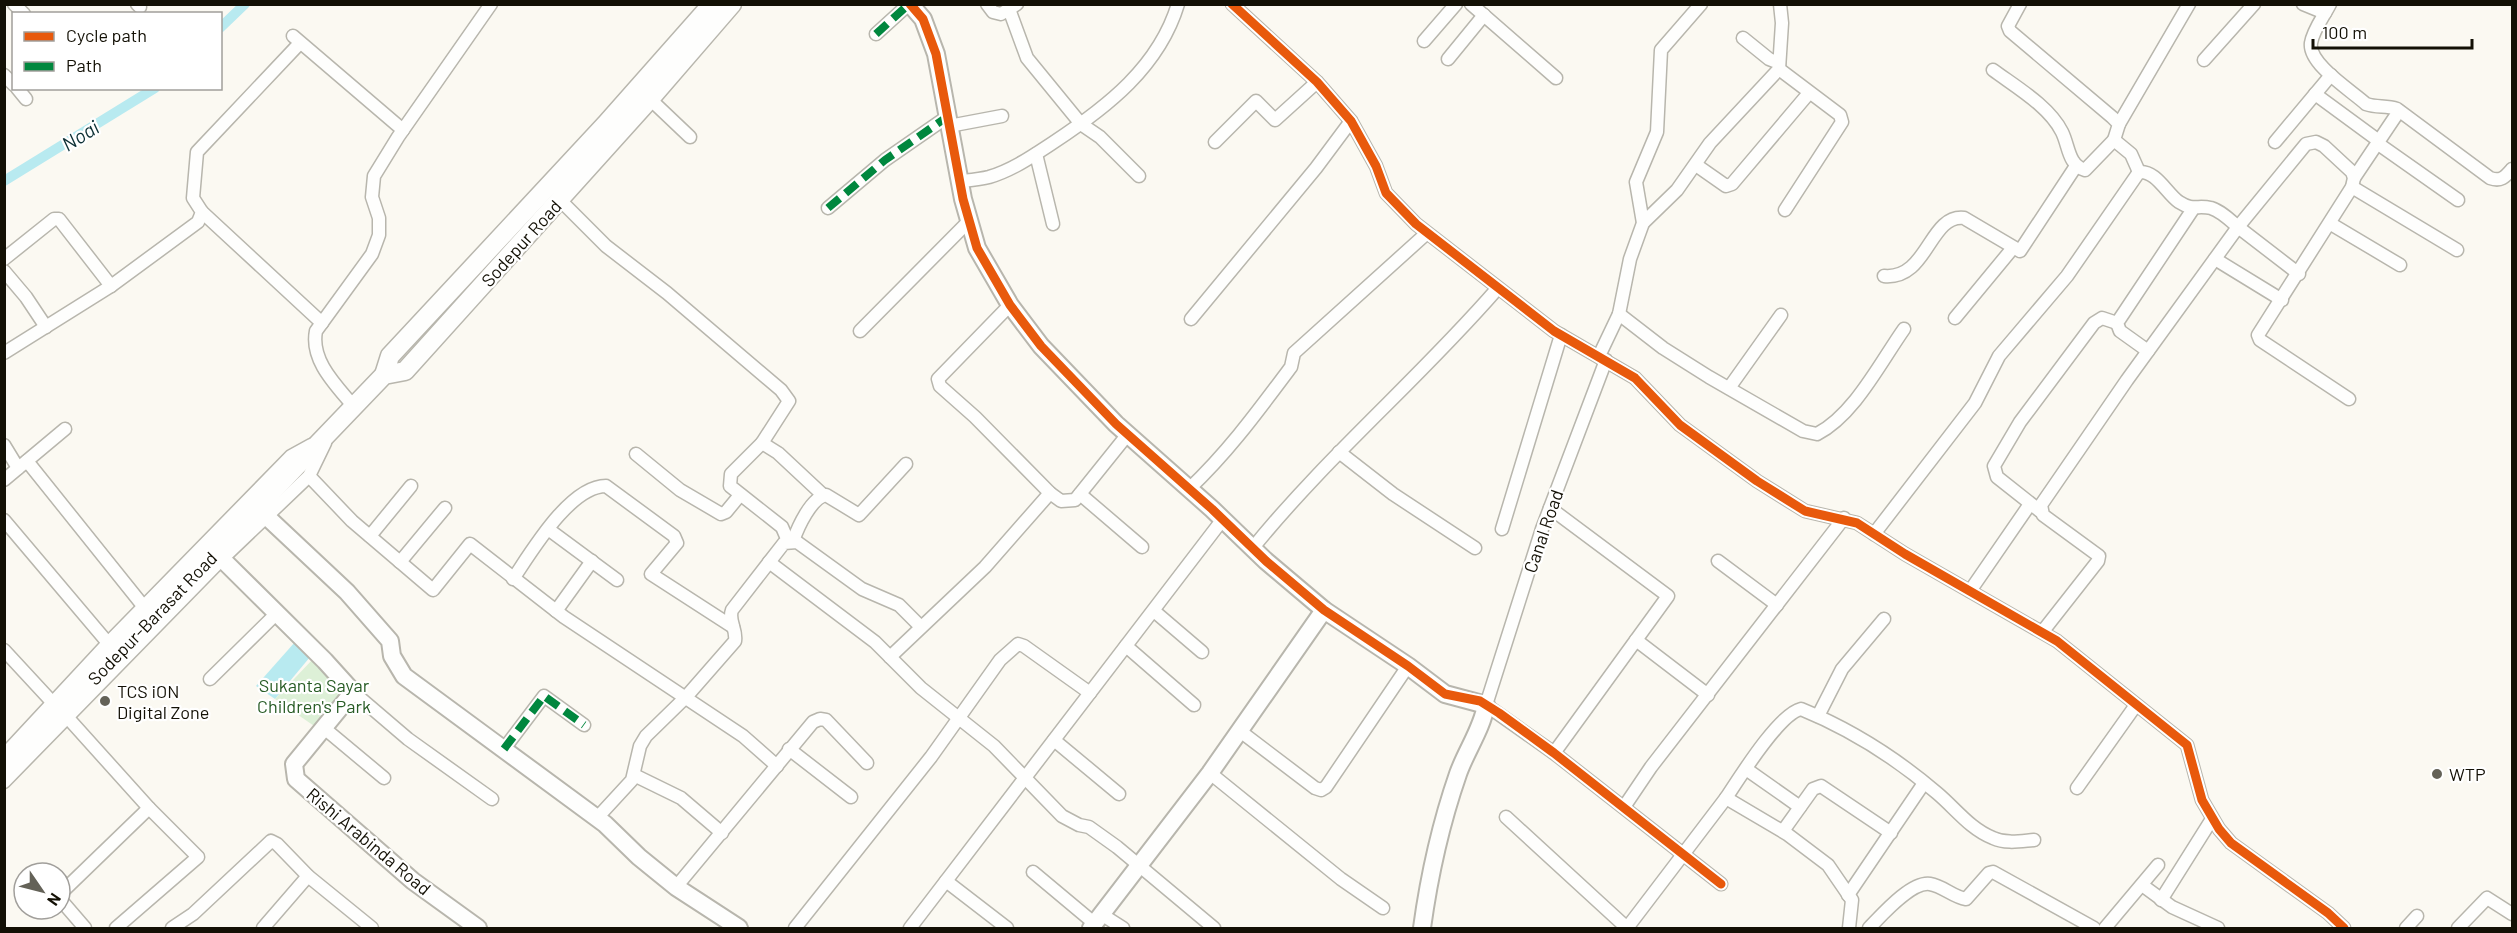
<svg xmlns="http://www.w3.org/2000/svg" width="2517" height="933" font-family="Barlow,sans-serif">
	<rect width="100%" height="100%" fill="#fbf9f2"/>
	<path fill="#ddf0d7" d="M313 659 348 693 320 730 275 699Z"/>
	<path fill="#b8eaf0" d="M295 642 310 657 275 699 256 686Z"/>
	<g fill="none" stroke-linecap="round" stroke-linejoin="round">
		<g stroke="#b8eaf0" stroke-width="10">
			<path d="M220 28 245 4"/>
			<path d="M4 181 155 88"/>
		</g>
		<g stroke="#b8b6ad" stroke-width="15">
			<g id="street">
				<path d="M14 4 24 14"/>
				<path d="M137 4 140 7"/>
				<path d="M987 4 993 12 1001 14 1017 4"/>
				<path d="M1232 4 1317 82 1351 121 1376 166 1386 193 1416 224 1554 331 1635 378 1680 425 1757 481 1805 511 1857 523 1905 554 2057 641 2187 745 2202 800 2219 829 2231 843 2328 913 2344 928"/>
				<path d="M1471 4 1556 78"/>
				<path d="M2020 4 2008 26 2010 31 2112 117 2119 124 2114 140 2131 154 2139 172"/>
				<path d="M2303 4 2325 13"/>
				<path d="M2330 4C2324 16 2313 30 2311 43 2308 64 2352 91 2366 104 2377 108 2386 105 2397 109L2490 178C2501 182 2505 177 2512 169"/>
				<path d="M1009 9 1027 58 1081 124 1100 137 1139 176"/>
				<path d="M876 34 909 4"/>
				<path d="M293 36 403 130"/>
				<path d="M1743 38 1769 59 1779 63"/>
				<path d="M1424 41 1456 4"/>
				<path d="M1448 59 1484 15"/>
				<path d="M2204 60 2254 4"/>
				<path d="M1779 69 1782 23 1780 4"/>
				<path d="M1993 70C2016 87 2049 106 2062 132 2069 146 2068 165 2085 170L2114 140"/>
				<path d="M4 75 14 85"/>
				<path d="M17 88 26 99"/>
				<path d="M2315 94 2379 141"/>
				<path d="M650 99 690 137"/>
				<path d="M2119 124 2189 4"/>
				<path d="M949 126 1002 116"/>
				<path d="M1215 142 1256 101 1275 120 1317 82"/>
				<path d="M2275 142 2331 75"/>
				<path d="M2377 143 2458 200"/>
				<path d="M1036 154 1053 224"/>
				<path d="M1696 165 1726 186 1732 184 1809 93"/>
				<path d="M2354 178 2399 111"/>
				<path d="M962 181C971 180 981 179 989 177 1013 170 1034 155 1054 142 1107 107 1159 67 1178 4"/>
				<path d="M2352 187 2457 250"/>
				<path d="M560 200 606 246 667 293 781 390 789 401 762 443"/>
				<path d="M828 208 885 160 947 117"/>
				<path d="M202 212 322 323"/>
				<path d="M1643 223 1677 190 1710 143 1779 69 1840 115 1842 122 1785 210"/>
				<path d="M2331 224 2400 265"/>
				<path d="M4 259 54 219H59L111 286"/>
				<path d="M2215 259 2282 300"/>
				<path d="M4 271 26 297 46 327"/>
				<path d="M1884 276C1928 280 1929 214 1964 218L2020 251 2076 166"/>
				<path d="M1010 305 938 379 940 386 975 417 1050 493 1061 501 1075 500 1128 434"/>
				<path d="M1619 314 1663 348 1709 377 1803 431 1817 434C1854 415 1880 363 1904 329"/>
				<path d="M1955 318 2012 249"/>
				<path d="M1191 319 1316 168 1351 121"/>
				<path d="M860 331 969 221"/>
				<path d="M2148 351 2120 331 2117 323 2193 209"/>
				<path d="M4 353 111 286 198 222 202 212 193 198 197 152 300 43"/>
				<path d="M1599 356 1619 314 1630 259 1643 223 1636 182 1657 132 1661 50 1701 4"/>
				<path d="M1606 360 1542 529 1486 705 1554 753 1721 884"/>
				<path d="M1729 388 1781 315"/>
				<path d="M355 408C337 386 310 361 316 331L372 254 379 235V218L372 197 374 176 398 137 491 4"/>
				<path d="M4 445 18 468"/>
				<path d="M1339 452 1393 494 1475 548"/>
				<path d="M636 454 680 490 721 514 726 512 740 495"/>
				<path d="M27 461 144 607"/>
				<path d="M309 476 352 521 433 590 470 544 564 617 743 736 777 766"/>
				<path d="M4 480 65 429"/>
				<path d="M1189 489C1229 451 1258 411 1291 367L1294 353 1427 233"/>
				<path d="M1080 494 1142 547"/>
				<path d="M1550 508 1668 596 1554 753"/>
				<path d="M2040 511 1997 477 1994 466 2020 422 2094 323 2102 318 2117 323"/>
				<path d="M4 520 108 643"/>
				<path d="M548 529 617 580"/>
				<path d="M1502 529 1561 335"/>
				<path d="M1874 534 1975 403 1999 356 2067 276 2139 172C2156 170 2167 194 2179 202 2193 211 2197 205 2211 208 2221 211 2230 220 2238 227L2306 144 2316 142 2324 146 2352 172 2354 178 2352 187 2258 335 2260 340 2349 399"/>
				<path d="M370 536 411 486"/>
				<path d="M788 541 782 527 730 486 731 474 762 443 778 453 823 495"/>
				<path d="M793 541C798 527 811 498 826 495L859 515 906 464"/>
				<path d="M1252 549C1327 456 1419 379 1497 289"/>
				<path d="M1718 561 1777 605"/>
				<path d="M400 562 445 508"/>
				<path d="M769 562 875 642 921 688 994 746 1062 816 1079 825 1089 827 1117 847 1214 928"/>
				<path d="M513 579C532 551 570 486 606 486L674 536 677 543 651 574 733 627"/>
				<path d="M1970 591 2030 504"/>
				<path d="M556 611 592 561"/>
				<path d="M1154 611 1202 652"/>
				<path d="M2043 631 2098 561 2099 556 2043 515 2041 505 2127 380 2238 227 2299 274"/>
				<path d="M1636 640 1708 695"/>
				<path d="M1126 646 1194 705"/>
				<path d="M4 650 53 703"/>
				<path d="M890 657 985 567 1050 493"/>
				<path d="M210 679 277 613"/>
				<path d="M353 692 408 739 492 799"/>
				<path d="M1818 716 1842 669 1884 619"/>
				<path d="M324 728 384 778"/>
				<path d="M1240 731 1315 788 1321 790 1326 787 1408 666"/>
				<path d="M1054 740 1119 794"/>
				<path d="M504 749 544 696 584 725"/>
				<path d="M789 749 851 797"/>
				<path d="M4 755 108 643 291 456 311 445"/>
				<path d="M1746 769 1800 807"/>
				<path d="M1210 773 1341 879 1383 908"/>
				<path d="M634 775 681 798 722 833"/>
				<path d="M4 782 222 559 309 476 325 443"/>
				<path d="M2077 788 2136 705"/>
				<path d="M1726 798C1740 777 1779 714 1801 709 1850 729 1896 758 1937 793 1955 808 1970 829 1993 838 2006 844 2021 841 2034 840"/>
				<path d="M1624 807 1651 767 1844 518"/>
				<path d="M1506 817 1627 928"/>
				<path d="M597 818 632 780 640 746 646 736 686 697 735 641C737 629 728 621 732 610L784 543 797 542 862 589 899 605 920 626"/>
				<path d="M1783 831 1813 789 1821 786 1891 833"/>
				<path d="M1033 872 1094 923"/>
				<path d="M946 881 1007 928"/>
				<path d="M2142 885 2172 907 2218 928"/>
				<path d="M676 887 813 722 820 719 826 720 867 763"/>
				<path d="M60 894 149 808 68 718"/>
				<path d="M1848 895 1924 783"/>
				<path d="M60 899 85 928"/>
				<path d="M2161 900 2212 819"/>
				<path d="M1101 914 1123 928"/>
				<path d="M116 928 198 857 149 808"/>
				<path d="M172 928 193 914 271 841 277 844 308 876 372 928"/>
				<path d="M263 928 308 876"/>
				<path d="M795 928 931 757 1000 660 1018 644 1024 646 1090 693"/>
				<path d="M910 928 1223 519"/>
				<path d="M1627 928 1726 798 1787 834 1828 865 1852 900 1849 928"/>
				<path d="M1869 928C1881 916 1911 881 1930 884 1943 886 1953 897 1966 899L1989 873 1993 872 2094 928"/>
				<path d="M2105 928 2158 865"/>
				<path d="M2406 928 2417 916"/>
				<path d="M2458 928 2487 898 2512 914"/>
			</g>
		</g>
		<g stroke="#b8b6ad" stroke-width="20">
			<g id="secondary">
				<path d="M910 4 923 19 936 54 963 199 977 248 1010 305 1041 346 1116 424 1212 509 1266 561 1324 610 1408 666 1445 694 1486 705C1482 729 1466 751 1458 774 1441 823 1429 877 1422 928"/>
				<path d="M266 516 347 592 390 641 392 656 404 676 605 824 639 857 676 887 739 928"/>
				<path d="M222 559 325 661 353 692 294 764 296 779 413 881 478 928"/>
				<path d="M1091 928 1210 773 1324 610"/>
			</g>
		</g>
		<g stroke="#b8b6ad" stroke-width="21">
			<g id="primary">
				<path d="M384 375 390 356 605 125 712 4"/>
				<path d="M4 771 384 375 405 371 650 99 732 4"/>
			</g>
		</g>
		<use href="#street" stroke="#fefefd" stroke-width="12"/>
		<use href="#secondary" stroke="#fefefd" stroke-width="16"/>
		<use href="#primary" stroke="#fefefd" stroke-width="18"/>
		<g stroke="#00873e" stroke-width="8" stroke-dasharray="15 8" stroke-linecap="butt">
			<path d="M876 34 909 4"/>
			<path d="M828 208 885 160 947 117"/>
			<path d="M504 749 544 696 584 725"/>
		</g>
		<g stroke="#fff" stroke-width="13">
			<g id="cycleway">
				<path d="M910 4 923 19 936 54 963 199 977 248 1010 305 1041 346 1116 424 1212 509 1266 561 1324 610 1408 666 1445 694 1480 701 1499 713 1554 753 1721 884"/>
				<path d="M1232 4 1317 82 1351 121 1376 166 1386 193 1416 224 1554 331 1635 378 1680 425 1757 481 1805 511 1857 523 1905 554 2057 641 2187 745 2202 800 2219 829 2231 843 2328 913 2344 928"/>
			</g>
		</g>
		<use href="#cycleway" stroke="#e8590c" stroke-width="9"/>
	</g>
	<g fill="#646258" stroke="#fff" stroke-width="2">
		<circle cx="105" cy="701" r="6"/>
		<circle cx="2437" cy="774" r="6"/>
	</g>
	<g text-anchor="middle" dominant-baseline="central" stroke-width="4.5" stroke-linejoin="round" paint-order="stroke">
		<g font-size="18" fill="#131005" stroke="#fff">
			<text transform="translate(521 243) rotate(-48)">Sodepur Road</text>
			<text transform="translate(1543 531) rotate(-71)">Canal Road</text>
			<text transform="translate(152 618) rotate(-46)">Sodepur-Barasat Road</text>
			<text transform="translate(369 841) rotate(40)">Rishi Arabinda Road</text>
		</g>
		<g font-size="18" fill="#285c25" stroke="#fff">
			<text x="314" y="685">Sukanta Sayar<tspan x="314" dy="21">Children's Park</tspan></text>
		</g>
		<g font-size="18" fill="#131005" stroke="#fff" text-anchor="start">
			<text x="117" y="691">TCS iON<tspan x="117" dy="21">Digital Zone</tspan></text>
			<text x="2449" y="774">WTP</text>
		</g>
		<g font-size="20" font-style="italic" fill="#0b2f34" stroke="#fff">
			<text transform="translate(80 135) rotate(-32)">Noai</text>
		</g>
	</g>
	<rect width="2517" height="933" fill="none" stroke="#131005" stroke-width="12"/>
	<rect x="12" y="12" width="210" height="78" fill="#ffffff" stroke="#a19f9b" stroke-width="1.5"/>
	<rect x="24" y="32" width="30" height="9" fill="#e8590c" stroke="#a19f9b" stroke-width="1.5"/>
	<text x="66" y="42" font-size="18" fill="#131005">Cycle path</text>
	<rect x="24" y="62" width="30" height="9" fill="#00873e" stroke="#a19f9b" stroke-width="1.5"/>
	<text x="66" y="72" font-size="18" fill="#131005">Path</text>
	<g transform="translate(42 891) rotate(125)"><circle r="28" fill="#ffffff" stroke="#a19f9b" stroke-width="1.5"/>
	<path d="M0-4.5L10 22L0 15L-10 22Z" fill="#646258"/>
	<text y="-9" font-size="16" font-weight="bold" text-anchor="middle" fill="#131005">N</text>
	</g>
	<path d="M2313 39v9h159v-9" fill="none" stroke="#131005" stroke-width="3"/>
	<text x="2322" y="39" font-size="18" fill="#131005" stroke="#ffffff" stroke-width="4.5" paint-order="stroke">100 m</text>
</svg>
